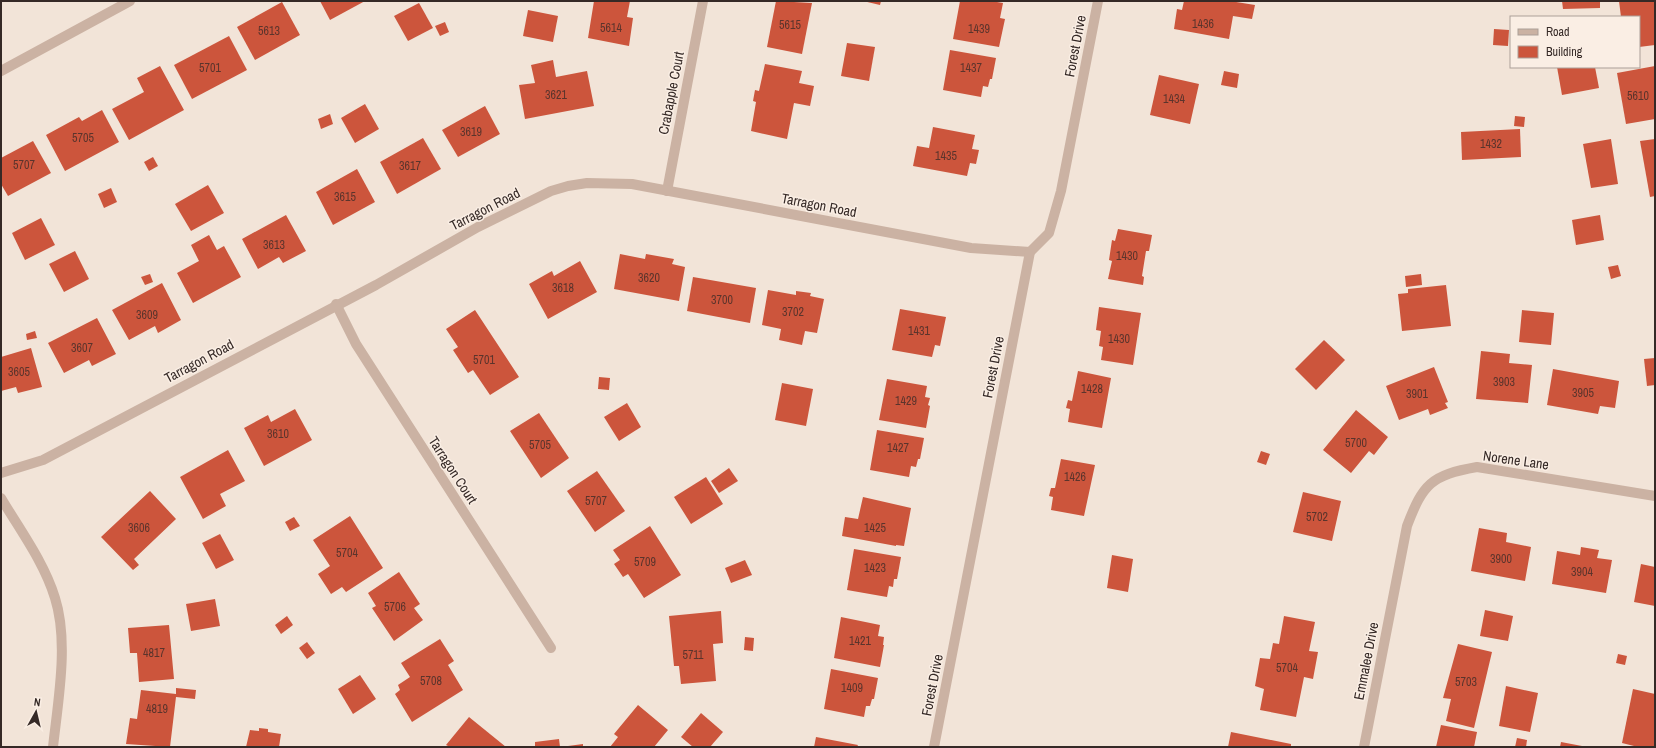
<svg xmlns="http://www.w3.org/2000/svg" width="1656" height="748" font-family="'Archivo Narrow',sans-serif">
	<rect width="100%" height="100%" fill="#f2e4d8"/>
	<g fill="#cc553c">
		<path d="M320 1H365L330 20Z"/>
		<path d="M594 1H630L627 17 633 18 629 46 588 38Z"/>
		<path d="M776 1 812 3 802 54 767 47Z"/>
		<path d="M863 1H881L880 5Z"/>
		<path d="M960 1H991L1003 3 1000 18 1005 19 999 47 953 39Z"/>
		<path d="M1184 1H1230L1255 5 1252 19 1233 16 1229 39 1174 29 1177 9 1182 10Z"/>
		<path d="M1562 1H1600V8L1563 9Z"/>
		<path d="M1619 1H1655V45L1639 47V17H1621Z"/>
		<path d="M282 2 300 35 255 60 237 27Z"/>
		<path d="M419 3 433 28 408 41 394 16Z"/>
		<path d="M528 10 558 16 553 42 523 36Z"/>
		<path d="M445 22 449 32 440 36 435 26Z"/>
		<path d="M1494 29 1509 30 1508 46 1493 45Z"/>
		<path d="M229 36 247 70 192 99 174 65Z"/>
		<path d="M847 43 875 47 869 81 841 76Z"/>
		<path d="M950 50 996 58 992 79H990L988 87 983 86 981 97 943 90Z"/>
		<path d="M553 60 556 77 587 71 594 106 525 119 519 85 535 83 531 65Z"/>
		<path d="M765 64 802 71 799 83 814 86 810 106 794 103 787 139 751 131 756 102 753 101 755 90 759 91Z"/>
		<path d="M160 66 184 110 129 140 112 109 144 92 137 78Z"/>
		<path d="M1655 66V119L1626 124 1617 73Z"/>
		<path d="M1557 67H1595L1599 88 1562 95Z"/>
		<path d="M1224 71 1239 74 1237 88 1221 85Z"/>
		<path d="M1159 75 1199 84 1190 124 1150 115Z"/>
		<path d="M365 104 379 129 355 143 341 118Z"/>
		<path d="M485 106 500 134 458 157 442 130Z"/>
		<path d="M102 110 119 142 65 171 46 135 79 117 82 121Z"/>
		<path d="M330 114 333 124 321 129 318 119Z"/>
		<path d="M1515 116 1525 117 1524 127 1514 126Z"/>
		<path d="M933 127 975 135 972 149 979 150 976 164 970 163 967 176 913 166 917 146 929 148Z"/>
		<path d="M1520 129 1521 157 1462 160 1461 132Z"/>
		<path d="M423 138 441 169 397 194 380 162Z"/>
		<path d="M1611 139 1618 184 1591 188 1583 144Z"/>
		<path d="M1655 139V196L1650 197 1640 141Z"/>
		<path d="M33 141 51 173 8 196 1 184V158Z"/>
		<path d="M153 157 158 166 149 171 144 162Z"/>
		<path d="M357 169 375 202 333 225 316 192Z"/>
		<path d="M208 185 224 213 191 231 175 204Z"/>
		<path d="M111 188 117 202 104 208 98 194Z"/>
		<path d="M286 215 306 251 283 263 279 257 258 269 242 239Z"/>
		<path d="M1600 215 1604 240 1576 245 1572 220Z"/>
		<path d="M41 218 55 245 25 260 12 233Z"/>
		<path d="M1118 229 1152 235 1149 251H1146L1142 276 1144 277 1143 285 1108 279 1112 261 1109 260 1112 240 1115 241Z"/>
		<path d="M209 235 217 250 224 246 241 277 193 303 177 273 199 261 191 245Z"/>
		<path d="M75 251 89 279 64 292 49 264Z"/>
		<path d="M620 254 645 259 646 254 674 259 672 264 685 267 679 301 614 289Z"/>
		<path d="M580 261 597 292 548 319 529 284 552 271 554 276Z"/>
		<path d="M1618 265 1621 276 1611 279 1608 267Z"/>
		<path d="M150 274 153 282 145 285 141 277Z"/>
		<path d="M1421 274 1422 285 1406 287 1405 276Z"/>
		<path d="M693 277 756 288 750 323 687 311Z"/>
		<path d="M162 283 181 320 158 333 155 326 129 340 112 310Z"/>
		<path d="M1446 285 1451 326 1402 331 1398 294 1408 293V289Z"/>
		<path d="M768 290 796 295V291L811 293 810 296 824 299 817 333 805 331 802 345 779 340 781 329 762 325Z"/>
		<path d="M1099 307 1141 313 1133 365 1101 360 1103 347 1099 346 1101 331 1096 330Z"/>
		<path d="M900 309 946 317 940 346 935 345 932 357 892 350Z"/>
		<path d="M475 310 519 377 490 395 473 370 468 373 453 350 458 347 446 329Z"/>
		<path d="M1522 310 1554 313 1551 345 1519 342Z"/>
		<path d="M97 318 116 354 92 366 89 360 64 373 48 343Z"/>
		<path d="M35 331 37 338 27 340 26 334Z"/>
		<path d="M1324 340 1345 360 1316 390 1295 369Z"/>
		<path d="M31 348 42 387 18 393 16 387 1 391V357Z"/>
		<path d="M1481 351 1510 354 1509 363 1532 365 1528 403 1476 399Z"/>
		<path d="M1655 358V385L1647 386 1644 359Z"/>
		<path d="M1434 367 1448 402 1445 403 1448 408 1430 415 1428 409 1399 420 1386 386Z"/>
		<path d="M1553 369 1619 381 1615 408 1600 406 1598 414 1547 405Z"/>
		<path d="M1078 371 1111 378 1102 428 1068 422 1070 409 1066 408 1068 400 1072 401Z"/>
		<path d="M599 377 610 378 609 390 598 389Z"/>
		<path d="M887 379 927 386 925 397 930 398 928 405 930 406 926 428 879 420Z"/>
		<path d="M782 383 813 389 806 426 775 420Z"/>
		<path d="M627 403 641 427 619 441 604 417Z"/>
		<path d="M295 409 312 440 264 466 244 428 268 415 271 422Z"/>
		<path d="M1356 410 1388 437 1374 455 1369 451 1351 473 1323 450Z"/>
		<path d="M539 413 569 458 541 478 510 431Z"/>
		<path d="M877 430 924 438 920 459H918L916 467 911 466 909 477 870 470Z"/>
		<path d="M228 450 245 481 220 494 226 506 203 519 180 477Z"/>
		<path d="M1261 451 1270 454 1266 465 1257 462Z"/>
		<path d="M1061 459 1095 465 1084 516 1051 510 1053 497 1049 496 1051 488H1055Z"/>
		<path d="M729 468 738 481 719 493 711 481Z"/>
		<path d="M597 471 625 511 595 532 567 491Z"/>
		<path d="M706 477 723 504 691 524 674 497Z"/>
		<path d="M150 491 176 519 134 559 139 565 133 570 101 537Z"/>
		<path d="M1303 492 1341 501 1332 541 1293 532Z"/>
		<path d="M863 497 911 508 904 546 896 545V546L842 536 845 517 858 519Z"/>
		<path d="M350 516 383 568 346 592 342 587 331 594 318 574 330 566 313 540Z"/>
		<path d="M294 517 300 526 290 531 285 522Z"/>
		<path d="M650 526 681 575 644 598 628 574 623 577 614 564 620 560 613 550Z"/>
		<path d="M1479 528 1507 533 1506 542 1531 547 1525 581 1471 571Z"/>
		<path d="M220 534 234 560 216 569 202 543Z"/>
		<path d="M1581 547 1599 550 1597 558 1612 560 1606 593 1552 584 1557 551 1580 555Z"/>
		<path d="M854 549 901 557 897 579H894L893 587 889 586 887 597 847 590Z"/>
		<path d="M1112 555 1133 559 1128 592 1107 588Z"/>
		<path d="M745 560 752 575 731 583 725 568Z"/>
		<path d="M1641 564 1655 567V606L1634 602Z"/>
		<path d="M399 572 420 604 414 608 423 620 394 641 372 608 376 606 368 593Z"/>
		<path d="M215 599 220 626 191 631 186 604Z"/>
		<path d="M1485 610 1513 616 1508 641 1480 636Z"/>
		<path d="M721 611 723 643 713 644 716 681 681 684 679 666H674L669 616Z"/>
		<path d="M287 616 293 625 281 634 275 625Z"/>
		<path d="M1284 616 1315 622 1309 651 1318 652 1313 679 1304 677 1296 717 1260 710 1264 689 1255 686 1260 658 1270 659 1273 643 1279 644Z"/>
		<path d="M841 617 880 625 878 636 884 637 883 645H884L880 667 834 658Z"/>
		<path d="M169 625 174 679 139 682 137 653H130L128 628Z"/>
		<path d="M745 637 754 638 753 651 744 650Z"/>
		<path d="M440 639 454 661 448 665 463 690 412 722 395 694 400 690 398 685 410 677 401 663Z"/>
		<path d="M307 642 315 653 307 659 299 648Z"/>
		<path d="M1458 644 1492 652 1474 728 1446 721 1451 699 1443 698Z"/>
		<path d="M1618 654 1627 656 1625 665 1616 663Z"/>
		<path d="M831 669 878 678 874 699H872L870 706H866L864 717 824 709Z"/>
		<path d="M360 675 376 699 353 714 338 689Z"/>
		<path d="M1506 686 1538 693 1530 732 1499 726Z"/>
		<path d="M176 688 196 690 195 699 176 697 170 747 126 744 130 718 137 719 141 690 176 694Z"/>
		<path d="M1633 689 1655 694V747H1638L1622 743Z"/>
		<path d="M638 705 668 730 654 747H610L618 737 614 734Z"/>
		<path d="M701 713 723 732 710 747H693L681 737Z"/>
		<path d="M469 717 506 747H450L446 745Z"/>
		<path d="M1441 725 1477 732 1474 747H1436Z"/>
		<path d="M259 728 268 729V732L281 734 279 747H246L250 730 259 731Z"/>
		<path d="M1231 732 1291 744V747H1228Z"/>
		<path d="M816 737 858 745 857 747H814Z"/>
		<path d="M1517 738 1527 740 1526 747H1515Z"/>
		<path d="M559 739 560 747H535V742Z"/>
		<path d="M1561 742 1582 746V747H1560Z"/>
		<path d="M583 744V747H568V746Z"/>
	</g>
	<g fill="none" stroke-linecap="round" stroke-linejoin="round">
		<g stroke="#cbb2a3" stroke-width="10">
			<path d="M1 71 130 1"/>
			<path d="M667 191 703 1"/>
			<path d="M336 304 356 344 551 648"/>
			<path d="M1 473 43 460 376 285 478 227 551 191 568 186 587 183 632 184 971 248 1030 252"/>
			<path d="M1 498C20 530 44 562 55 598 69 642 58 701 53 747"/>
			<path d="M934 747 1030 252 1049 233 1061 191 1098 1"/>
			<path d="M1364 747 1407 526C1423 484 1431 475 1477 467L1655 496"/>
		</g>
	</g>
	<g text-anchor="middle" dominant-baseline="central" stroke-width="3" stroke-linejoin="round" paint-order="stroke">
		<g font-size="12" fill="#5b342c">
			<text x="1203" y="24">1436</text>
			<text x="790" y="25">5615</text>
			<text x="611" y="28">5614</text>
			<text x="979" y="29">1439</text>
			<text x="269" y="31">5613</text>
			<text x="210" y="68">5701</text>
			<text x="971" y="68">1437</text>
			<text x="556" y="95">3621</text>
			<text x="1638" y="96">5610</text>
			<text x="1174" y="99">1434</text>
			<text x="471" y="132">3619</text>
			<text x="83" y="138">5705</text>
			<text x="1491" y="144">1432</text>
			<text x="946" y="156">1435</text>
			<text x="24" y="165">5707</text>
			<text x="410" y="166">3617</text>
			<text x="345" y="197">3615</text>
			<text x="274" y="245">3613</text>
			<text x="1127" y="256">1430</text>
			<text x="649" y="278">3620</text>
			<text x="563" y="288">3618</text>
			<text x="722" y="300">3700</text>
			<text x="793" y="312">3702</text>
			<text x="147" y="315">3609</text>
			<text x="919" y="331">1431</text>
			<text x="1119" y="339">1430</text>
			<text x="82" y="348">3607</text>
			<text x="484" y="360">5701</text>
			<text x="19" y="372">3605</text>
			<text x="1504" y="382">3903</text>
			<text x="1092" y="389">1428</text>
			<text x="1583" y="393">3905</text>
			<text x="1417" y="394">3901</text>
			<text x="906" y="401">1429</text>
			<text x="278" y="434">3610</text>
			<text x="1356" y="443">5700</text>
			<text x="540" y="445">5705</text>
			<text x="898" y="448">1427</text>
			<text x="1075" y="477">1426</text>
			<text x="596" y="501">5707</text>
			<text x="1317" y="517">5702</text>
			<text x="139" y="528">3606</text>
			<text x="875" y="528">1425</text>
			<text x="347" y="553">5704</text>
			<text x="1501" y="559">3900</text>
			<text x="645" y="562">5709</text>
			<text x="875" y="568">1423</text>
			<text x="1582" y="572">3904</text>
			<text x="395" y="607">5706</text>
			<text x="860" y="641">1421</text>
			<text x="154" y="653">4817</text>
			<text x="693" y="655">5711</text>
			<text x="1287" y="668">5704</text>
			<text x="431" y="681">5708</text>
			<text x="1466" y="682">5703</text>
			<text x="852" y="688">1409</text>
			<text x="157" y="709">4819</text>
		</g>
		<g font-size="14" fill="#352926" stroke="#faeee4">
			<text transform="translate(1075 46) rotate(-79)">Forest Drive</text>
			<text transform="translate(671 93) rotate(-79)">Crabapple Court</text>
			<text transform="translate(819 205) rotate(11)">Tarragon Road</text>
			<text transform="translate(485 209) rotate(-27)">Tarragon Road</text>
			<text transform="translate(199 361) rotate(-28)">Tarragon Road</text>
			<text transform="translate(993 367) rotate(-79)">Forest Drive</text>
			<text transform="translate(1516 460) rotate(8)">Norene Lane</text>
			<text transform="translate(453 470) rotate(57)">Tarragon Court</text>
			<text transform="translate(1366 661) rotate(-79)">Emmalee Drive</text>
			<text transform="translate(932 685) rotate(-79)">Forest Drive</text>
		</g>
	</g>
	<rect width="1656" height="748" fill="none" stroke="#352926" stroke-width="4"/>
	<rect x="1510" y="16" width="130" height="52" fill="#faeee4" stroke="#ab9f98"/>
	<rect x="1518" y="29" width="20" height="6" fill="#cbb2a3" stroke="#ab9f98"/>
	<text x="1546" y="36" font-size="12" fill="#352926">Road</text>
	<rect x="1518" y="46" width="20" height="12" fill="#cc553c" stroke="#ab9f98"/>
	<text x="1546" y="56" font-size="12" fill="#352926">Building</text>
	<g transform="translate(36 712) rotate(8)" stroke="#faeee4" stroke-width="3" paint-order="stroke">
	<path d="M0-3L7 15L0 10L-7 15Z" fill="#352926"/>
	<text y="-6" font-size="11" font-weight="bold" text-anchor="middle" fill="#352926">N</text>
	</g>
</svg>
